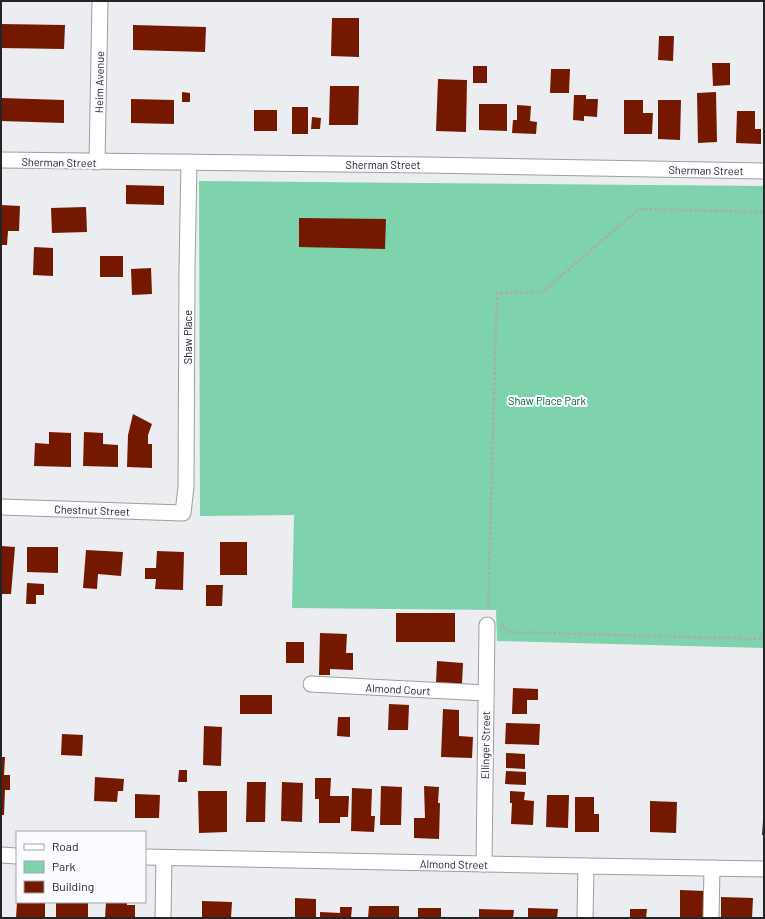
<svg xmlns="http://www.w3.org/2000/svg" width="765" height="919" font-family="Barlow,sans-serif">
	<rect width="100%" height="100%" fill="#ecedf0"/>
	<path fill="#7ed3ac" d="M199 181 764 186V648L497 641 496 610 292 608 294 515 200 516Z"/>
	<g fill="#741900">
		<path d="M332 18H359V57L331 56Z"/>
		<path d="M1 24 65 25 64 49 1 48Z"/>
		<path d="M133 25 206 27 205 52 133 50Z"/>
		<path d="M659 36H674L673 61 658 60Z"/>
		<path d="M712 63H730V85L713 86Z"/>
		<rect x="473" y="66" width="14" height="17"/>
		<path d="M551 69H570L569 93H550Z"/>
		<path d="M438 79 467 80 466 132 436 131Z"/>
		<path d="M330 86H359L358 125H329Z"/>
		<path d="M182 92 190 93V102H182Z"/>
		<path d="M716 92 717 142 698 143 697 93Z"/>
		<path d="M574 95H586V99H598L597 117 584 116V121L573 120Z"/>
		<path d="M1 98 64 100V123L1 121Z"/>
		<path d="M131 99 174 100V124L131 123Z"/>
		<path d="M624 100H643V113H653L652 134H624Z"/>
		<path d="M658 100H681L680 140 658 139Z"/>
		<path d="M479 104H507V131L479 130Z"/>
		<path d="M517 105 531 106 530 121 537 122 536 134 512 133 513 120H517Z"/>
		<rect x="292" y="107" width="16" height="27"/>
		<rect x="254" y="110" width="23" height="21"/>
		<path d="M737 111H755V129H761V144L736 143Z"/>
		<path d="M312 117 321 118 320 129H311Z"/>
		<path d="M126 185 164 186V205L126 204Z"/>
		<path d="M1 205 20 206 19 231H8L7 245H1Z"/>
		<path d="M86 207 87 232 52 233 51 208Z"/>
		<path d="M299 218 386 219 385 249 299 247Z"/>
		<path d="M34 247 53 248V276L33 275Z"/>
		<rect x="100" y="256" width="23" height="21"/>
		<path d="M151 268 152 294 132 295 131 269Z"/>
		<path d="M133 414 152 424 148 435V444H152V468L127 467 128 435Z"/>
		<path d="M49 432 71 433V467L34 466 35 443 49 444Z"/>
		<path d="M84 432 103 433V444L118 445V467L83 466Z"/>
		<rect x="220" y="542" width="27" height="33"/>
		<path d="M1 546 15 547 11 594H1Z"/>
		<path d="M27 547H58V573L27 572Z"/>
		<path d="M86 550 123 552 121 576 98 574 97 589 83 588Z"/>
		<path d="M157 551 184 552 183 590 155 589 156 579H145V568H156Z"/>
		<path d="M27 583 44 584V595H36V604H26Z"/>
		<path d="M206 585H223L222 606H206Z"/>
		<rect x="396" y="613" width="59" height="29"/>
		<path d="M320 633 347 634 346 653H353V670L330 669V675H319Z"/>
		<rect x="286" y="642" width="18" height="21"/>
		<path d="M437 661 463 663 462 684 436 683Z"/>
		<path d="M513 688 538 689V700H527V714H512Z"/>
		<rect x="240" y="695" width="32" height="19"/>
		<path d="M389 704 409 705 408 730H388Z"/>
		<path d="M443 709 459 710V736L473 737 472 758 441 757Z"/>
		<path d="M338 717H350V737L337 736Z"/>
		<path d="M506 723 540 724 539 745 505 744Z"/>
		<path d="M204 726 222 727 221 766 203 765Z"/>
		<path d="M62 734 83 735 82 756 61 755Z"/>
		<path d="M506 753 525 754V769L506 768Z"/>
		<path d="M1 757H5L4 775H10V790H5L4 815H1Z"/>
		<path d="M179 770H187V782H178Z"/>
		<path d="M506 771 526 772V785L505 784Z"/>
		<path d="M95 777 124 779 123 791H118L117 802 94 801Z"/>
		<path d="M315 778H331L330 796H349L348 817H340V823H319V799H315Z"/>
		<path d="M247 782H266L265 822H246Z"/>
		<path d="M282 782 303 783 302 822 281 821Z"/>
		<path d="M381 786 402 787 401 825H380Z"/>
		<path d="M424 786 439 787 438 803H440L439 839 414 838V818H425Z"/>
		<path d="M352 788 372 789 371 816H375L374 832 351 831Z"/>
		<path d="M198 791H227V832L199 833Z"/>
		<path d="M510 791 525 792 524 800 534 801 533 825 511 824 512 803H510Z"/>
		<path d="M135 794 160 795 159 818H135Z"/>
		<path d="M547 795H569L568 828 546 827Z"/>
		<path d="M575 797H594V814H599V832H575Z"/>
		<path d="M650 801 677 802 676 833 650 832Z"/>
		<path d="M763 821H764V835H762Z"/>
		<path d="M680 890 706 891 705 918H680Z"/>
		<path d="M721 897 753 898 752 918H721Z"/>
		<path d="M295 898 316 899V918H295Z"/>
		<path d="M202 901 232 902 231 918H202Z"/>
		<path d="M17 902H45V918H16Z"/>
		<rect x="56" y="902" width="32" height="16"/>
		<path d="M106 902H127V905H135V918H105Z"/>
		<path d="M369 906H399V918H368Z"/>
		<path d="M340 907H352L351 918H320V912L340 913Z"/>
		<rect x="418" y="908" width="23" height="10"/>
		<path d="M528 908 558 909 557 918H528Z"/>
		<path d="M479 909 514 910 513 918H479Z"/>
		<path d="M630 909H647L646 918H630Z"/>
	</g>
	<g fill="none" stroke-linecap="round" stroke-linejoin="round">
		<g stroke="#9c9ea0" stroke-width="17">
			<g id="minor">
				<path d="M1 160 425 165 764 171"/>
				<path d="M97 162 100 1"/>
				<path d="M1 507 183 513 186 487 187 269 189 162"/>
				<path d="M311 684 486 693"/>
				<path d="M1 855 17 856"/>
				<path d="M145 857 586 866 764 869"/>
				<path d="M484 864 487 625"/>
				<path d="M163 918 164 858"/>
				<path d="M585 918 586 866"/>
				<path d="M711 918 712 868"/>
			</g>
		</g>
		<g stroke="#abacae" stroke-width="2.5" stroke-dasharray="3 2" stroke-linecap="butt">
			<path d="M490 609 488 607 497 293 542 292 639 209 764 212"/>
			<path d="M502 624 509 632 764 639"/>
		</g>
		<use href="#minor" stroke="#fff" stroke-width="15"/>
	</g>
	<g text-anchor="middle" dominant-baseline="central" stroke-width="4" stroke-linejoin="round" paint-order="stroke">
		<g font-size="11" fill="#242526" stroke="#f9fbfe">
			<text transform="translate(99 82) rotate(-89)">Heim Avenue</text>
			<text transform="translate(59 162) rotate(1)">Sherman Street</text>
			<text x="383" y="164">Sherman Street</text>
			<text transform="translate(706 170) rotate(1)">Sherman Street</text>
			<text transform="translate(187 337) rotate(-90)">Shaw Place</text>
			<text transform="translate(92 510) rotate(2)">Chestnut Street</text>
			<text transform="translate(398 689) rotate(3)">Almond Court</text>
			<text transform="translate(485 745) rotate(-89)">Ellinger Street</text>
			<text transform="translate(454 864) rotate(1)">Almond Street</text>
		</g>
		<g font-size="11" fill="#006243" stroke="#f9fbfe">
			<text x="547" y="400">Shaw Place Park</text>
		</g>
	</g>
	<rect width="765" height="919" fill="none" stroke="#242526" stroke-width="4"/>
	<rect x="16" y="831" width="130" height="72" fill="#f9fbfe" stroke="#a4a5a8"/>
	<rect x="24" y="844" width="20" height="6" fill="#ffffff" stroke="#a4a5a8"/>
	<text x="52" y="851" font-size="12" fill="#242526">Road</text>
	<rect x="24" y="861" width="20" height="12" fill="#7ed3ac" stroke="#a4a5a8"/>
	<text x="52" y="871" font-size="12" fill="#242526">Park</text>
	<rect x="24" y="881" width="20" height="12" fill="#741900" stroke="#a4a5a8"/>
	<text x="52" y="891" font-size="12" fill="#242526">Building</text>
</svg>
